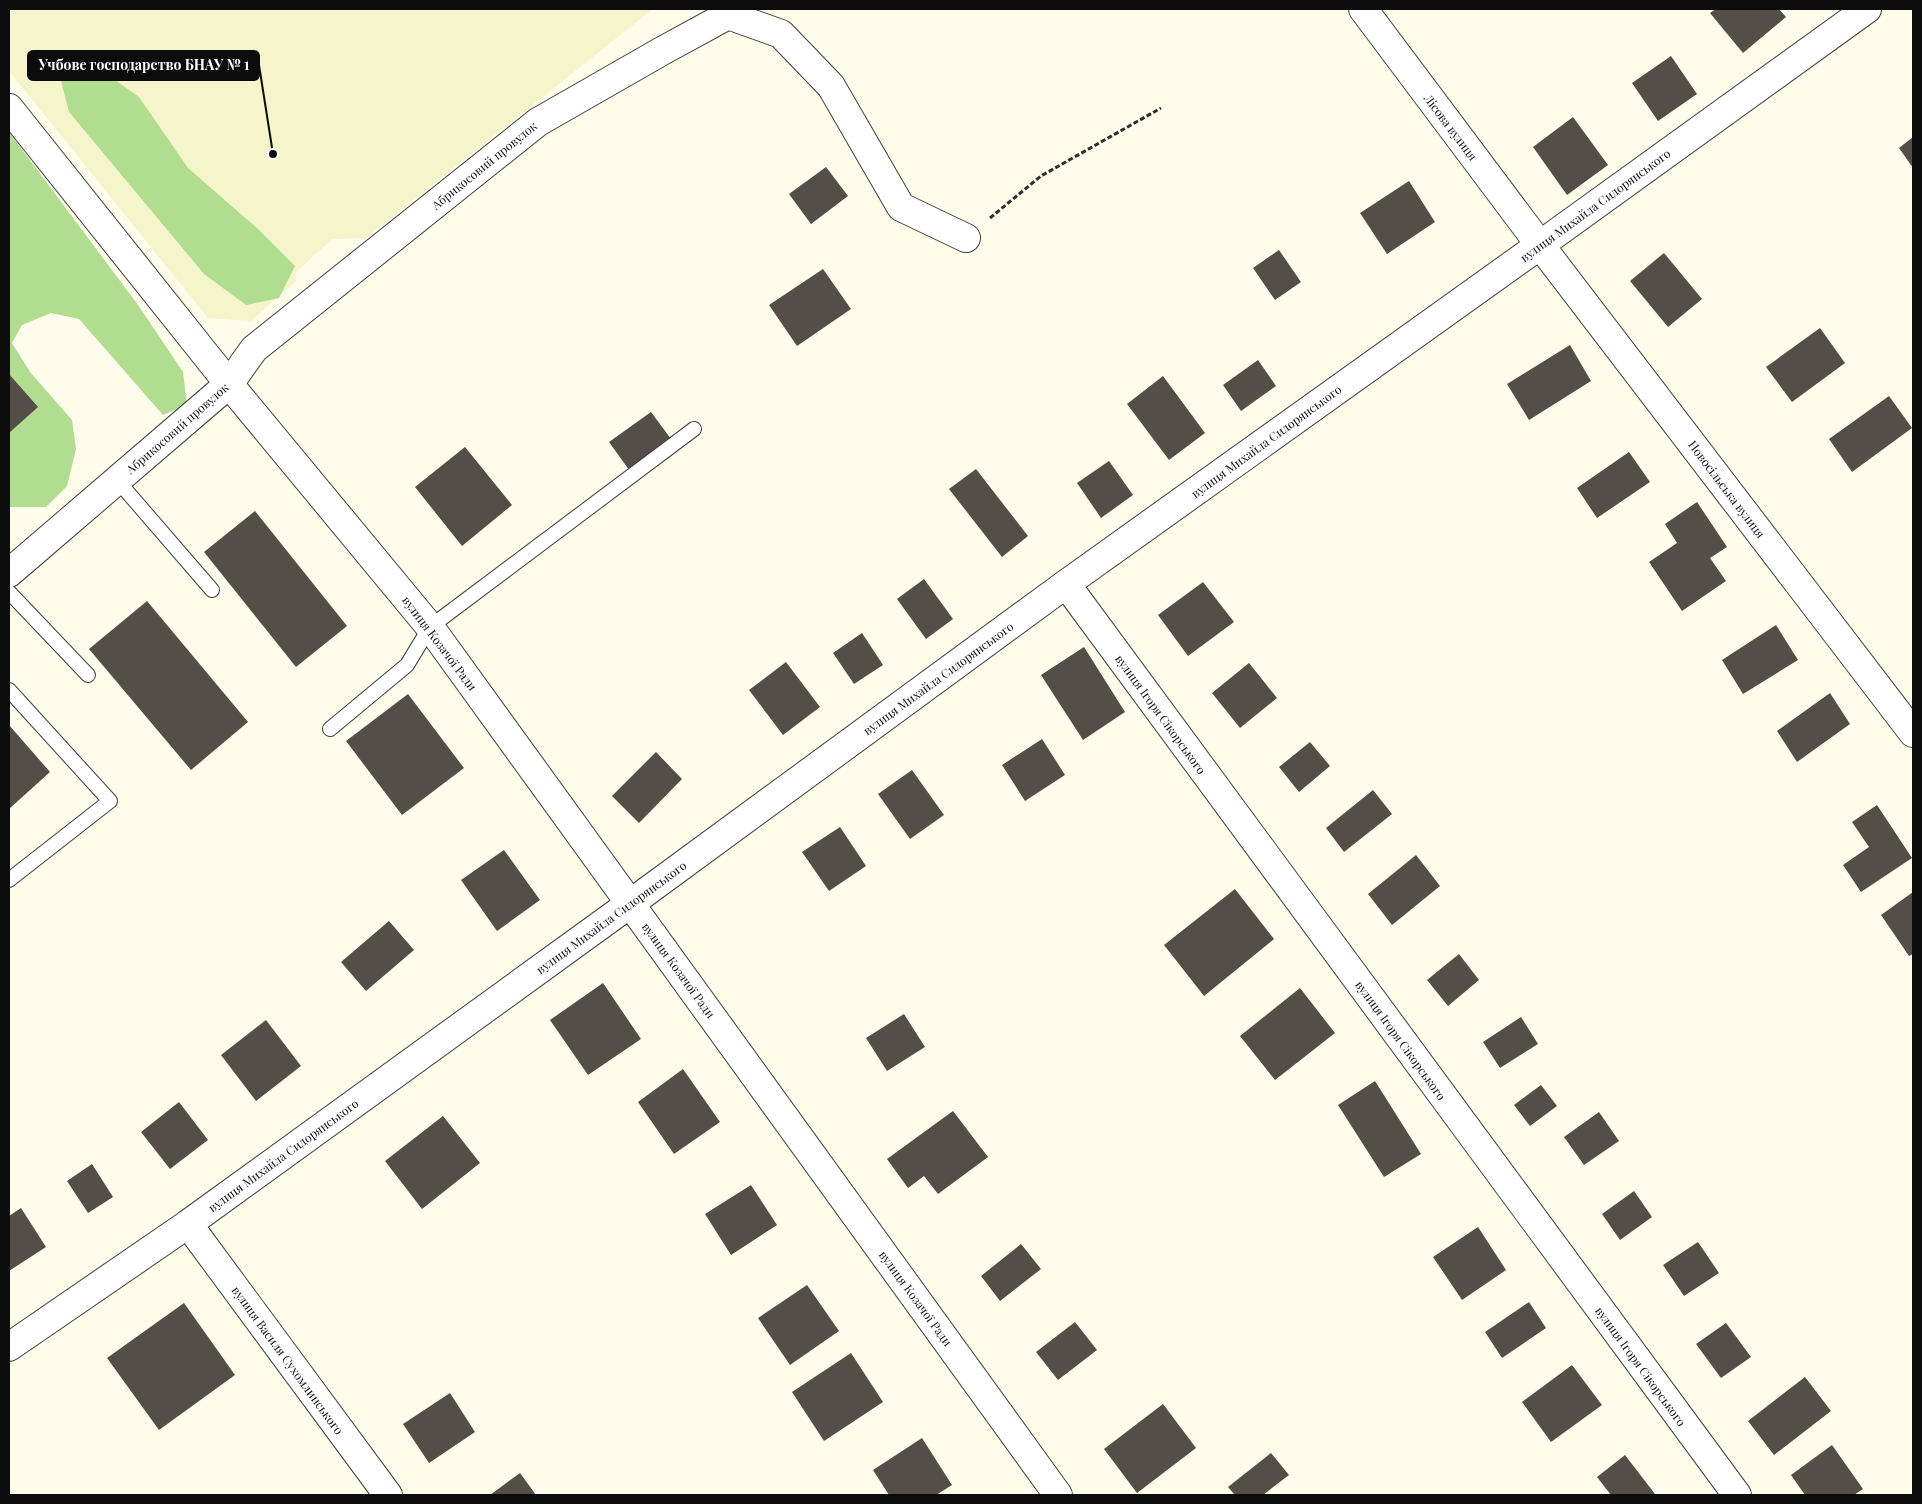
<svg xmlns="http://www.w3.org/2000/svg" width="1922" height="1504" font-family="'Playfair Display',serif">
	<rect width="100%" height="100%" fill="#fffceb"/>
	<path fill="#f6f4ca" d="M9 9H653L366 238 332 239 296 272V281L251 321 208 318 9 71Z"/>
	<g fill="#b1dd91">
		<path d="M108 75 139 97 188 168 258 229 295 266 279 298 246 305 204 274 69 112 61 81Z"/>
		<path d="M9 132 138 305 183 372 187 405 163 415 79 319 51 313 22 325 12 343 30 372 72 420 76 449 67 486 46 507H9Z"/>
	</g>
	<g fill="#554d48">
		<path d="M1716 9H1779L1786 17 1743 53 1710 13Z"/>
		<path d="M1671 56 1697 94 1658 121 1632 83Z"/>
		<path d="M1573 117 1608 165 1567 195 1533 147Z"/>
		<path d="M1913 137V168L1899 148Z"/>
		<path d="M826 167 848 196 811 224 789 194Z"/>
		<path d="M1409 181 1435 222 1387 254 1360 213Z"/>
		<path d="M1279 250 1301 282 1275 300 1253 268Z"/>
		<path d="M1664 253 1702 299 1668 327 1630 281Z"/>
		<path d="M823 269 851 309 797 346 769 305Z"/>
		<path d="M1820 328 1845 363 1792 402 1766 367Z"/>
		<path d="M1570 345 1591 381 1529 420 1507 384Z"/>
		<path d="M1258 360 1276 386 1241 411 1223 385Z"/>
		<path d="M9 374 38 407 9 433Z"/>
		<path d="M1163 376 1205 433 1169 460 1127 404Z"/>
		<path d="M1889 396 1912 428 1852 472 1829 439Z"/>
		<path d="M651 412 674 443 632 474 609 442Z"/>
		<path d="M465 447 512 505 462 546 415 487Z"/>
		<path d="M1629 452 1650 482 1597 518 1577 488Z"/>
		<path d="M1109 461 1133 495 1101 518 1077 483Z"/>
		<path d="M976 469 1028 536 1002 557 949 489Z"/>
		<path d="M1697 502 1727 547 1710 558 1726 581 1682 611 1649 562 1677 543 1665 524Z"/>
		<path d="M255 511 347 626 296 667 204 552Z"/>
		<path d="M924 579 953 619 926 639 897 599Z"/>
		<path d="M1203 582 1234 622 1188 656 1158 615Z"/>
		<path d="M147 601 248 722 191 770 89 649Z"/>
		<path d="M1776 625 1798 660 1743 694 1722 660Z"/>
		<path d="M862 633 883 665 854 684 833 653Z"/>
		<path d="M1084 647 1125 712 1083 740 1041 675Z"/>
		<path d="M786 662 820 707 783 735 749 690Z"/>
		<path d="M1249 663 1277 698 1240 728 1212 693Z"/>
		<path d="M1830 693 1850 724 1797 762 1777 731Z"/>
		<path d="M408 694 464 768 402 815 346 741Z"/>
		<path d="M9 725 50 772 9 809Z"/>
		<path d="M1042 739 1065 775 1025 801 1002 765Z"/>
		<path d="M1310 742 1330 766 1299 792 1279 767Z"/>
		<path d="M656 752 682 779 639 823 612 796Z"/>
		<path d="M912 770 944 815 910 839 878 794Z"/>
		<path d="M1373 790 1392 814 1344 852 1326 828Z"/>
		<path d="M1877 805 1912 858 1861 892 1843 865 1869 847 1852 822Z"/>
		<path d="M840 827 866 866 829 891 802 852Z"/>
		<path d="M504 850 540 900 497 931 461 880Z"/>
		<path d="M1416 855 1440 886 1392 925 1368 894Z"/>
		<path d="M1235 889 1274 939 1204 996 1164 945Z"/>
		<path d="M1913 892V954L1909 956 1881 915Z"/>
		<path d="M389 921 414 950 366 991 341 962Z"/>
		<path d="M1459 954 1479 980 1448 1006 1427 980Z"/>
		<path d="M603 983 641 1039 588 1075 550 1020Z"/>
		<path d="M1300 988 1335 1033 1275 1080 1240 1036Z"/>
		<path d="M904 1014 925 1047 887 1071 866 1038Z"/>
		<path d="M1521 1017 1538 1044 1500 1068 1483 1042Z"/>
		<path d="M266 1020 301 1066 256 1101 221 1055Z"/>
		<path d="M683 1069 720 1122 674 1154 638 1102Z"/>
		<path d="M1375 1081 1421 1154 1384 1177 1338 1105Z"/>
		<path d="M1541 1085 1557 1106 1530 1126 1514 1105Z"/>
		<path d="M179 1102 208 1140 170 1169 141 1132Z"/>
		<path d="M953 1111 988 1157 938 1194 924 1176 908 1188 887 1159Z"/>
		<path d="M1599 1112 1619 1141 1584 1165 1564 1137Z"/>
		<path d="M443 1116 480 1163 422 1209 385 1161Z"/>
		<path d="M92 1164 113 1197 88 1213 67 1181Z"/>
		<path d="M751 1185 777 1225 731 1255 705 1214Z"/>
		<path d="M1634 1191 1652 1217 1620 1240 1602 1214Z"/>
		<path d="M21 1208 46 1247 9 1271V1216Z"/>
		<path d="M1478 1227 1506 1270 1462 1300 1433 1257Z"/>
		<path d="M1698 1242 1719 1273 1684 1296 1663 1265Z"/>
		<path d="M1021 1244 1041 1269 1000 1301 981 1276Z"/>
		<path d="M807 1285 839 1331 790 1365 758 1318Z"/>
		<path d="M1529 1302 1546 1328 1502 1358 1485 1332Z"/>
		<path d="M184 1303 235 1375 159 1430 107 1358Z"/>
		<path d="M1075 1322 1097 1350 1058 1380 1036 1352Z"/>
		<path d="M1726 1323 1751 1357 1721 1378 1696 1344Z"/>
		<path d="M851 1353 883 1402 824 1441 792 1392Z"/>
		<path d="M1572 1365 1602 1405 1551 1442 1522 1402Z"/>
		<path d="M1805 1377 1831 1411 1774 1455 1748 1421Z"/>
		<path d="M450 1393 475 1432 429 1463 403 1424Z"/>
		<path d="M1163 1404 1196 1448 1137 1493 1104 1449Z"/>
		<path d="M922 1438 952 1485 936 1495H889L873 1470Z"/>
		<path d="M1832 1445 1863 1489 1854 1495H1805L1791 1475Z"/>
		<path d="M1271 1453 1289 1475 1263 1495H1235L1228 1487Z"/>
		<path d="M1625 1455 1655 1494 1653 1495H1611L1597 1477Z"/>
		<path d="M520 1473 536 1495H490Z"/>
	</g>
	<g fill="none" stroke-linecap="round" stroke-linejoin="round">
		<g stroke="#3f3f3f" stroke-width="16">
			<g id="service">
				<path d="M117 480 212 590"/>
				<path d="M9 592 88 675"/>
				<path d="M9 690 110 801 9 880"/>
				<path d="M330 729 407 665 430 627 694 429"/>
			</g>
		</g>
		<g stroke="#3f3f3f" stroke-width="30">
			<g id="minor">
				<path d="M1363 9 1540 245 1913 733"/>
				<path d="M9 108 229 384 430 627 1058 1495"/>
				<path d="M9 573 229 384 254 349 538 122 662 51 728 15 781 34 831 86 901 207 966 238"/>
				<path d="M1066 584 1737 1495"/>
				<path d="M188 1224 388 1495"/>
				<path d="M9 1347 188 1224 631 903 1066 584 1540 245 1867 9"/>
			</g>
		</g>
		<path stroke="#2e2e2e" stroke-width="3" stroke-dasharray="5 2.5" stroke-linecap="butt" d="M990 218 1041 176 1161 108"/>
		<use href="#service" stroke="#fff" stroke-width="14"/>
		<use href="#minor" stroke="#fff" stroke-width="28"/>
	</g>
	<g text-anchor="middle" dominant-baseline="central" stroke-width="5" stroke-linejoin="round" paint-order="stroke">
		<g font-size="12" fill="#0c0c0c" stroke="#fff">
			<text transform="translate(1451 127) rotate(53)">Лісова вулиця</text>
			<text transform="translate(484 165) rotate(-39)">Абрикосовий провулок</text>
			<text transform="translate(1595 205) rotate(-36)">вулиця Михайла Сидорянського</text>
			<text transform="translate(177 428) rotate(-41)">Абрикосовий провулок</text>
			<text transform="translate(1266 441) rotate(-36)">вулиця Михайла Сидорянського</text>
			<text transform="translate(1727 489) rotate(53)">Новосільська вулиця</text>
			<text transform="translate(440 643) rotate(53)">вулиця Козачої Ради</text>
			<text transform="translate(938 678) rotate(-36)">вулиця Михайла Сидорянського</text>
			<text transform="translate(1161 714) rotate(54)">вулиця Ігоря Сікорського</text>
			<text transform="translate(611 917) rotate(-36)">вулиця Михайла Сидорянського</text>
			<text transform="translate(679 970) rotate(54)">вулиця Козачої Ради</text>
			<text transform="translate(1401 1040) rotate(54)">вулиця Ігоря Сікорського</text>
			<text transform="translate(283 1155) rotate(-36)">вулиця Михайла Сидорянського</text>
			<text transform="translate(916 1298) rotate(54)">вулиця Козачої Ради</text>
			<text transform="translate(288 1360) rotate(54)">вулиця Василя Сухомлинського</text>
			<text transform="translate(1641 1366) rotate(54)">вулиця Ігоря Сікорського</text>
		</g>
	</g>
	<path fill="none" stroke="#0c0c0c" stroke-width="2" d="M273 154L259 65"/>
	<circle fill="#0c0c0c" stroke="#fff" stroke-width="2" cx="273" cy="154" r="5"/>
	<rect fill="#0c0c0c" stroke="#0c0c0c" stroke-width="2" x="28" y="51" width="231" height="29" rx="5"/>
	<g font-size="14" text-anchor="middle" font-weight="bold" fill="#fff">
		<text x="144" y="70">Учбове господарство БНАУ № 1</text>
	</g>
	<rect width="1922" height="1504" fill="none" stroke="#0c0c0c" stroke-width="20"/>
</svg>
